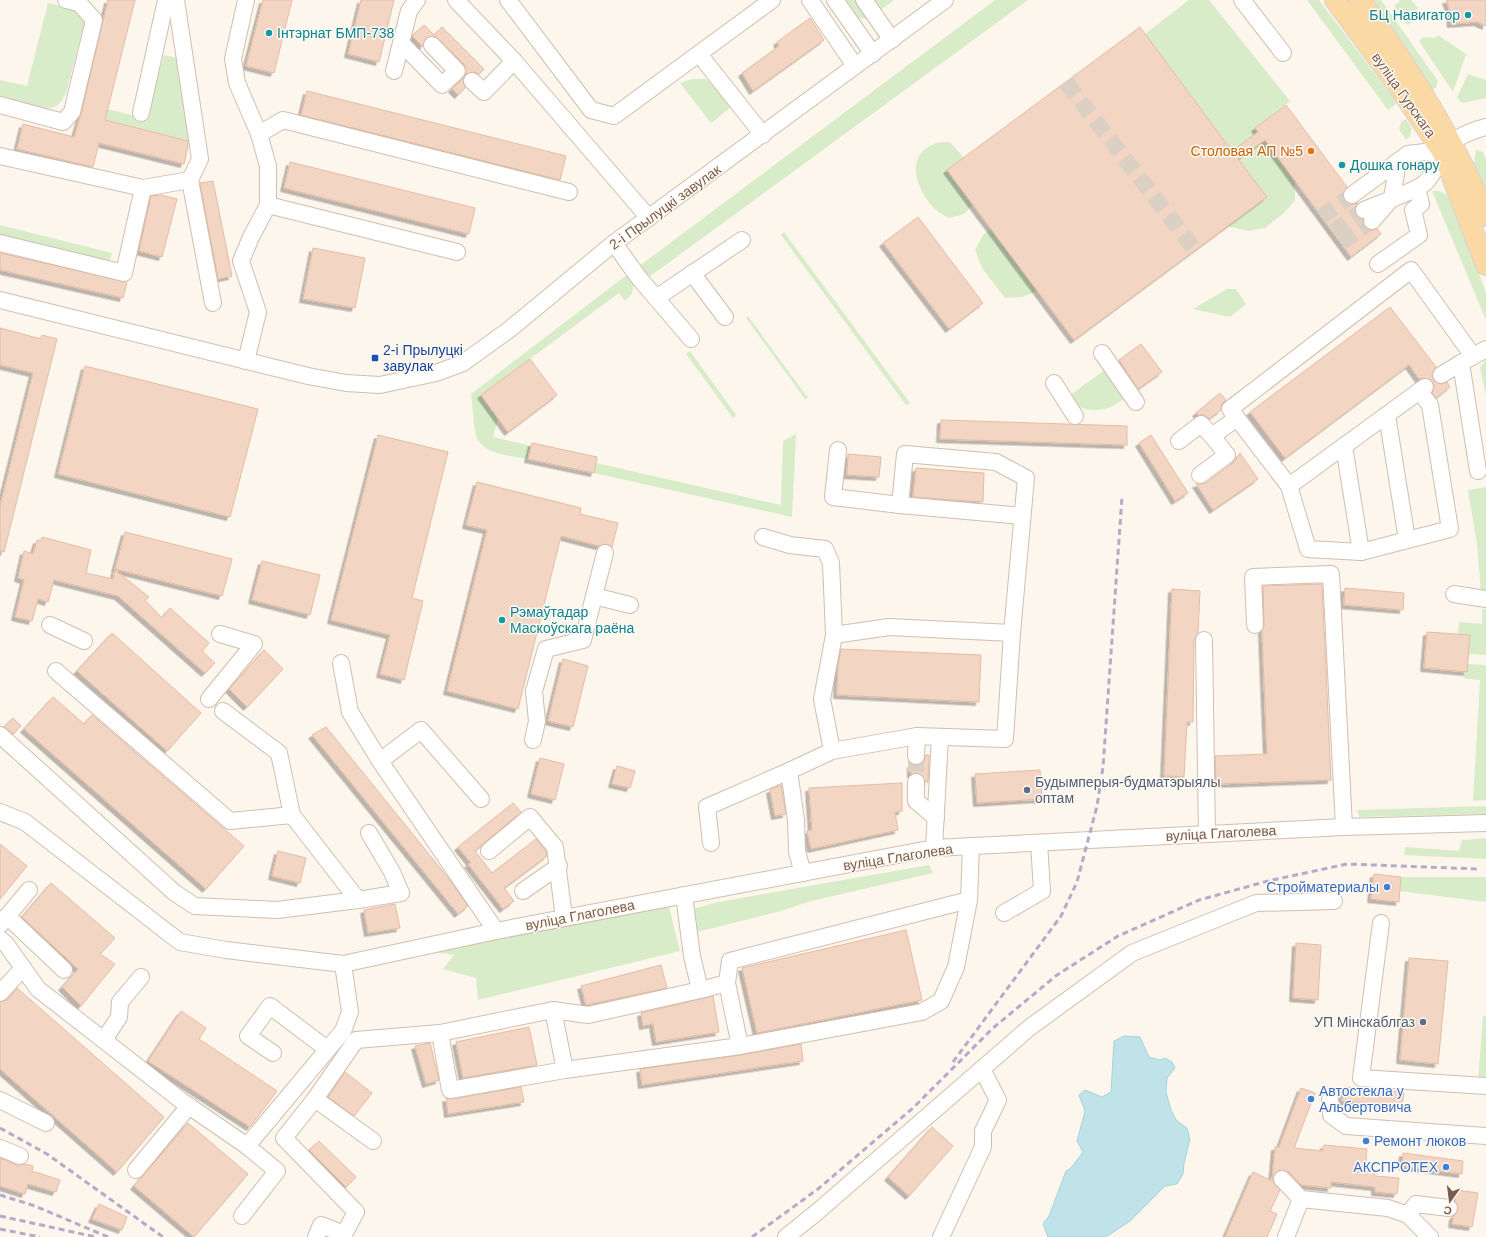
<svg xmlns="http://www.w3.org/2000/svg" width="1486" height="1237" font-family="Arial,sans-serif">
	<defs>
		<filter id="shadow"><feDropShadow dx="-3.5" dy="3.5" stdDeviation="0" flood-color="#0004"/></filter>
	</defs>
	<rect width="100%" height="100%" fill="#fdf6ec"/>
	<g fill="#d8ecc9">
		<path d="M847 0H894L869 19 856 18 845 1Z"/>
		<path d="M995 0H1028L649 277 638 267Z"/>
		<path d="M1189 0H1209L1290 101 1255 128 1258 132 1232 151 1145 34Z"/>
		<path d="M1307 0H1319L1397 103 1388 110Z"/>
		<path d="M1369 0H1381L1438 81 1436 88 1432 89Z"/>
		<path d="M1401 0H1411L1418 8 1413 15V21L1408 25 1394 6Z"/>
		<path d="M48 3 79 10 84 15V24L66 93C63 99 60 105 54 107 40 112 14 102 0 98V80L27 86Z"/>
		<path d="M1438 35 1466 54 1453 92 1419 41 1423 37 1435 38Z"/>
		<path d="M164 55 177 58 189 141 105 120 108 109 146 119Z"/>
		<path d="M1468 74 1486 80V98L1462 103 1457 97Z"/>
		<path d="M692 79H706L717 89 731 107 711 123 680 83Z"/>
		<path d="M1406 119 1412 129 1410 136 1406 140 1399 129 1401 122Z"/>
		<path d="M1265 140 1295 181V200L1284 213 1265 228 1248 231 1227 226 1267 197 1238 159Z"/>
		<path d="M950 142 964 158 973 205 964 214 949 218C944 215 939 213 935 209 918 192 903 156 934 144 938 142 945 142 950 142Z"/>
		<path d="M1476 150 1483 152 1486 160V194L1474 163Z"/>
		<path d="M1432 191H1439L1447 195 1465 233 1486 293V320Z"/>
		<path d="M0 225 112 253 110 260 97 266 0 241Z"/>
		<path d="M991 229 1038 291 1022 297 1005 298 982 268 975 250 983 235Z"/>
		<path d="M784 232 910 403 906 405 781 235Z"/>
		<path d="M628 274 634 282 632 294 625 301 619 293 481 395 498 418 493 437 531 446 528 459C513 456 480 454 476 435 473 424 473 406 471 394Z"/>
		<path d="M1227 289H1236L1246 304 1230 317 1193 309Z"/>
		<path d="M748 316 808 398 805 399 746 318Z"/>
		<path d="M690 351 736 415 733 418 686 354Z"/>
		<path d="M1486 359V396L1480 367Z"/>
		<path d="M1114 363 1135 391C1127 396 1119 403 1111 407 1097 413 1075 411 1069 396Z"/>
		<path d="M796 434 792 517 594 473 596 463 781 505 783 441Z"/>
		<path d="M1486 487V593H1481L1477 544 1468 490Z"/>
		<path d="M1482 609H1486V655L1468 654 1458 634 1459 622 1482 624Z"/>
		<path d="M1468 664 1486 665V800L1473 801 1480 680 1463 678Z"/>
		<path d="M1486 806V814L1359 817 1357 810Z"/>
		<path d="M1486 838V859L1404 855 1405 847 1459 851 1462 840Z"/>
		<path d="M929 865 933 873 811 901 781 911 697 932 693 909 718 902Z"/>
		<path d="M1401 877H1486V902L1400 891Z"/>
		<path d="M668 903 680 951 478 1000 476 978 443 969 454 955 418 950Z"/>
		<path d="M1483 1016H1486V1082L1478 1081Z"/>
	</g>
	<path fill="#bfe3e8" stroke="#a5d3da" d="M1124 1036 1140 1037 1149 1057 1160 1060 1165 1058 1172 1062 1175 1068 1167 1078 1166 1092 1171 1110 1176 1120 1187 1128 1190 1139 1184 1163 1183 1174 1177 1184 1165 1186 1130 1221 1106 1237H1048L1043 1224 1049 1216 1066 1171 1071 1168 1083 1152 1077 1141 1085 1111 1079 1095 1085 1090 1102 1097 1111 1092 1114 1041Z"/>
	<g fill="#f3d5c3" stroke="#e6bba3" filter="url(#shadow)">
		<path d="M108 0H135L105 120 188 141V146L184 164 99 143 93 167 17 149 23 124 74 137 81 114Z"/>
		<path d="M263 0H292L274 73 246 66Z"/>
		<path d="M361 0H394L379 62 348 54Z"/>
		<path d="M1446 0H1486V26L1477 22 1451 24 1449 8Z"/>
		<path d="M810 18 824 40 753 91 742 73 779 46 777 42Z"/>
		<path d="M424 25 434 35 442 27 484 69 479 74 474 72 466 74 464 64 435 36 426 38 423 47 412 36Z"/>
		<path d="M1140 27 1232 151 1258 132 1255 128 1286 105 1347 187 1343 196 1345 201 1353 204 1358 203 1355 208V213L1363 219 1366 228 1371 230 1377 229 1381 234 1351 257 1265 140 1238 159 1267 197 1074 340 947 170Z"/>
		<path d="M463 78 465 88 458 95 452 89Z"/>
		<path d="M307 91 566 156 560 180 301 115Z"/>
		<path d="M290 162 475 208 469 234 284 188Z"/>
		<path d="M213 181 232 276 218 279 200 183Z"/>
		<path d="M161 195 177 199 162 257 139 251 151 196Z"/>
		<path d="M918 217 983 303 949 329 883 243Z"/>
		<path d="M313 248 365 258 355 308 303 299Z"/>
		<path d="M0 253 127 282 123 298 0 270Z"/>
		<path d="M1390 307 1436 367 1432 375 1433 380 1441 384 1447 382 1450 387 1436 398 1432 393 1434 386 1432 381 1424 378 1419 379 1409 365 1285 458 1250 412Z"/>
		<path d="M0 328 41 339 42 335 57 339 4 552 0 551V506L33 373 0 365Z"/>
		<path d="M1141 344 1162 372 1138 389 1119 360Z"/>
		<path d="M530 359 557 395 508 432 481 395Z"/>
		<path d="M85 366 258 409 230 517 58 474Z"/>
		<path d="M1220 393 1226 400 1221 405V410L1209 419 1204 415H1198L1196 413Z"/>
		<path d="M941 420 1127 426V445L940 439Z"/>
		<path d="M378 435 448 452 412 598 423 601 404 680 380 674 390 635 331 620Z"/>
		<path d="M1151 435 1188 493 1175 501 1139 443Z"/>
		<path d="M532 443 597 457 594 473 528 459Z"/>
		<path d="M1240 453 1258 479 1213 510 1196 484 1206 483 1233 463Z"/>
		<path d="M848 454 881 457 879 477 847 475Z"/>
		<path d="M916 468 984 473 983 502 913 497Z"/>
		<path d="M477 482 581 508 580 514 618 523 612 547 607 544 599 546 561 536 518 709 447 691 487 530 466 525Z"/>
		<path d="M125 532 232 559 222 596 115 569Z"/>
		<path d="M42 537 91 550 86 573 113 579 115 570 149 597 145 600 162 618 170 608 209 643 202 651 215 663 205 673 118 596 54 580 48 602 38 599 32 621 15 617 24 580 18 578 24 551 33 554 37 540 41 541Z"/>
		<path d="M262 561 320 575 310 615 252 600Z"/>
		<path d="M1322 584 1331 780 1216 784 1215 756 1267 754 1262 631 1264 625 1263 586Z"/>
		<path d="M1345 588 1404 593 1403 610 1344 605Z"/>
		<path d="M1172 589 1200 591 1198 633 1194 640 1193 722H1187L1184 777 1164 776Z"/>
		<path d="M1427 632 1470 635 1467 672 1424 668Z"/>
		<path d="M112 633 201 713 167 751 77 671Z"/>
		<path d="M841 649 981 655 979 702 837 695 838 665Z"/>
		<path d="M264 650 283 669 247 707 229 689Z"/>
		<path d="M563 659 588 666 573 727 548 721Z"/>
		<path d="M53 697 84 724 92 715 244 846 206 889 24 729Z"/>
		<path d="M13 718 21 726 13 734 4 727Z"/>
		<path d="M326 727 449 879 468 906 458 914 312 735Z"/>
		<path d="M926 755H929L928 782H926L920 774H911V764H921L924 761Z"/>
		<path d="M540 758 564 764 555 800 531 794Z"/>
		<path d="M617 766 635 771 630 788 612 784Z"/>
		<path d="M1040 770 1042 799 977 803 975 774Z"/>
		<path d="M902 783V811L895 812 898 830 811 849 807 831 812 830 809 788Z"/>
		<path d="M781 785 786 814 775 816 770 790Z"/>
		<path d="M513 803 521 812 475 851 492 873 536 839 546 851 547 856 504 888 514 901 503 909 468 864 471 863 458 847Z"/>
		<path d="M0 844 27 866 0 899Z"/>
		<path d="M278 851 306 858 300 883 272 876Z"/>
		<path d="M1374 874 1401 877 1399 902 1371 899Z"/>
		<path d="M51 883 115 938 100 954 115 964 81 1006 62 987 78 969 22 917Z"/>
		<path d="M395 904 400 928 368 933 364 910Z"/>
		<path d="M906 930 922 1000 757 1033 742 968Z"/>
		<path d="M1296 943 1321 945 1318 1000 1293 998Z"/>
		<path d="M1409 958 1448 961 1438 1064 1400 1060Z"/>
		<path d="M661 965 667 988 586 1005 581 986Z"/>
		<path d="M17 988 164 1117 117 1172 0 1069V1002L7 1000Z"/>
		<path d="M713 996 719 1032 656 1042 653 1024 643 1026 641 1013Z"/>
		<path d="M181 1011 206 1028 199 1039 277 1091 250 1127 148 1061Z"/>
		<path d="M529 1027 537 1065 463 1078 456 1042Z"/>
		<path d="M430 1043 439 1080 426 1084 415 1046Z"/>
		<path d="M801 1044 803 1061 642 1085 640 1069 741 1055Z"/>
		<path d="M345 1072 372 1093 354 1116 328 1097Z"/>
		<path d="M521 1087 524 1102 448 1114 446 1098 452 1099Z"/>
		<path d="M1344 1087 1404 1092 1402 1106 1342 1101Z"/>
		<path d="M1301 1088 1315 1093 1294 1148 1323 1151 1324 1145 1367 1149 1365 1171 1374 1172 1375 1176 1399 1178 1397 1194 1375 1192V1187L1331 1182V1188L1301 1185 1289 1172 1279 1170 1273 1177V1182L1280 1190 1270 1211 1277 1214 1267 1237H1225L1253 1172 1272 1181 1275 1147H1279Z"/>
		<path d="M188 1123 248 1174 194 1237 134 1186Z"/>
		<path d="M932 1127 953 1146 909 1196 888 1177Z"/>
		<path d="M319 1141 356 1177 346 1187 309 1150Z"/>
		<path d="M1403 1153 1463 1161 1462 1174 1402 1166Z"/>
		<path d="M0 1158 17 1165 25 1164 33 1166 32 1171 60 1180 56 1192 28 1184 25 1194 0 1186Z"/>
		<path d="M1457 1190 1478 1193 1472 1227 1452 1224 1453 1217 1458 1210 1455 1201Z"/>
		<path d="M99 1204 127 1217 122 1230 92 1219Z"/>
	</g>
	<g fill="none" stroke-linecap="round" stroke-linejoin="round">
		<g stroke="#dcd0c4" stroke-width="16" stroke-dasharray="16 8" stroke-linecap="butt">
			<path d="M1066 82 1195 250"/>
			<path d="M1321 217 1352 195"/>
			<path d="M1333 232 1364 210"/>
			<path d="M1341 243 1372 221"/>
			<path d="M916 756V782"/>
		</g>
		<g stroke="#d1beb0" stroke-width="18">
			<g id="minor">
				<path d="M176 0 200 159 190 180 213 303"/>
				<path d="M246 0 233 59 237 83 259 134 268 166V205L251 237 241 261 258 312 246 361"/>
				<path d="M456 0 514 61 649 218"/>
				<path d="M508 0 591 110 614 116 772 0"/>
				<path d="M810 0 855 66"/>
				<path d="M835 0 873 54"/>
				<path d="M864 0 892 40"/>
				<path d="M1242 0 1283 53"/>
				<path d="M401 43 442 85 457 71 432 45"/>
				<path d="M699 54 763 135"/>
				<path d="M394 71 409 11 417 0"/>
				<path d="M472 81 484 92 514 61"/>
				<path d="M0 105 63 122 72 112 94 20 79 3 66 0"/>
				<path d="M141 113 166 0"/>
				<path d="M259 134 283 120 569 192"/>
				<path d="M0 156 143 188 190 180"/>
				<path d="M1352 195 1408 154 1425 152 1443 153"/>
				<path d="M268 205 457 252"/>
				<path d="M1364 210C1378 204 1416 191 1425 183 1434 174 1437 164 1443 154 1451 139 1470 131 1486 127"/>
				<path d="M1372 221 1392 198 1398 162"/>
				<path d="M0 243 124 273 143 188"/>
				<path d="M614 243 639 278 691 339"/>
				<path d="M1378 264 1419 235 1413 210 1421 204 1417 188"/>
				<path d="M692 273 725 317"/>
				<path d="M656 298 742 240"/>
				<path d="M0 300 308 376 346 383 380 385 436 373 463 363 510 329 614 243 945 0"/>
				<path d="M1102 353 1136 402"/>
				<path d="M1441 375 1461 363"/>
				<path d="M1054 383 1075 416"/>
				<path d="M1419 391 1430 405 1450 529 1361 552 1308 549 1289 486 1230 409 1411 270 1473 356"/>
				<path d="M1387 415 1407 540"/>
				<path d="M1179 441 1201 424 1212 436"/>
				<path d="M1344 446 1361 552"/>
				<path d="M838 450 833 497 900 505 905 454 996 462 1026 478 1012 633 1005 739 917 736 916 756"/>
				<path d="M1478 471 1461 363 1486 349"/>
				<path d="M1200 475 1227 455 1212 436 1237 418"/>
				<path d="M1289 486 1425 387"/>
				<path d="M900 505 1022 516"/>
				<path d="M763 537 790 545 825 549 831 563 834 635"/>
				<path d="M1454 594 1486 599"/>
				<path d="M594 596 605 553"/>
				<path d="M50 625 84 641"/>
				<path d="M1255 625 1253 577 1331 574 1344 827"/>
				<path d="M1204 640 1207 834"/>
				<path d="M341 663 350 712 380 761"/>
				<path d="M56 671 230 821 292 815"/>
				<path d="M209 699 254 644 220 634"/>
				<path d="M223 711 279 753 292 815 358 900 401 893 392 872 369 833"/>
				<path d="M0 735 175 893 195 906 277 910 358 900"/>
				<path d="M533 740 537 721 534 691 546 649 583 640 594 596 630 605"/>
				<path d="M832 751 822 699 834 635 889 627 1012 633"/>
				<path d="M916 782V801L936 818"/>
				<path d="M481 799 421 730 380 761 496 931"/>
				<path d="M0 812 25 822 180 942 226 950 343 964 496 931 934 848 1344 827 1486 823"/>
				<path d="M711 843 707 807 789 771"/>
				<path d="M934 848 940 737"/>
				<path d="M489 851 530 817 555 847 564 918"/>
				<path d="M803 873 797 852 796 820 789 771 832 751 917 736"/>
				<path d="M523 891 559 866"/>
				<path d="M684 895 692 956 700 990 727 983 740 1046 922 1012 941 1001 956 967 969 900 971 846"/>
				<path d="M1004 913 1042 891 1039 843"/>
				<path d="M7 916 64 970"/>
				<path d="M1381 923 1361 1078 1486 1086"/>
				<path d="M0 925 29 890"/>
				<path d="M0 939 6 944 38 989 183 1102 247 1146 343 1031 350 1012 343 964"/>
				<path d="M727 983 730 961 969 900"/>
				<path d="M0 993 23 968"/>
				<path d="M553 1010 565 1070"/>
				<path d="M440 1033 450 1090 565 1070 740 1046"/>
				<path d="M104 1040 119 1017 120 1002 141 977"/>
				<path d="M273 1053 248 1036 270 1006 327 1049"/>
				<path d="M315 1099 373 1141"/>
				<path d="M0 1100 46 1123"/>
				<path d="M1330 1100 1331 1115 1346 1126 1486 1136"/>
				<path d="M0 1148 20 1156"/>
				<path d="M136 1170 189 1106"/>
				<path d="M1282 1179 1301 1199"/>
				<path d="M1408 1215 1416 1204 1449 1208"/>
				<path d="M242 1216 277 1171 247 1146"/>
				<path d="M316 1237 321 1225 344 1234 356 1212 284 1138 315 1099 356 1040 440 1033 553 1010 588 1015 700 990"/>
				<path d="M786 1237 817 1212 1029 1028 1132 953 1256 903 1334 901"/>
				<path d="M941 1237 983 1147V1131L998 1100 982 1069"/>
				<path d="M1286 1237 1301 1199 1388 1208 1408 1215 1430 1237"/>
			</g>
		</g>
		<g stroke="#dad1cd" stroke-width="22">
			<g id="major">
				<path d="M1335 0 1399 87 1443 153 1486 265"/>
				<path d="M1360 0C1408 68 1454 138 1486 216"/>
			</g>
		</g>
		<use href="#minor" stroke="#fff" stroke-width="16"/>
		<use href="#major" stroke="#fbd9a5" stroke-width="20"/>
		<g stroke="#b9a8c9" stroke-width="3" stroke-dasharray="6 4" stroke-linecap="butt">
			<path d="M953 1062 1061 916 1077 882 1097 806 1103 767 1122 497"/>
			<path d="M0 1128 47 1154 163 1237"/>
			<path d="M0 1195 35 1206 108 1237"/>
			<path d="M0 1216 96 1237"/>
			<path d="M0 1229 40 1237"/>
			<path d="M752 1237 818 1189 913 1108 993 1028 1057 975 1118 936 1199 900 1268 881 1347 864 1480 869"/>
		</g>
	</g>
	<g fill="#0f9aa8" stroke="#fffaf3" stroke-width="1.5">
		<circle cx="1468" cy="15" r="4"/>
		<circle cx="269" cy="33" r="4"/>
		<circle cx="1342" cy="165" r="4"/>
		<circle cx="502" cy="620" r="4"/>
	</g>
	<circle fill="#e8710a" stroke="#fffaf3" stroke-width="1.5" cx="1311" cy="151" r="4"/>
	<rect fill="#1a4fb4" stroke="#fffaf3" stroke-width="1.5" x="371" y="354" width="8" height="8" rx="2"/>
	<g fill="#5c6f8a" stroke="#fffaf3" stroke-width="1.5">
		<circle cx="1027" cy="790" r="4"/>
		<circle cx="1423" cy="1022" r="4"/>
	</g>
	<g fill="#3f7fe0" stroke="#fffaf3" stroke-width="1.5">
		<circle cx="1387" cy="887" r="4"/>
		<circle cx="1311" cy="1099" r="4"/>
		<circle cx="1366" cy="1141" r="4"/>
		<circle cx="1446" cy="1167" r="4"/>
	</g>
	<g text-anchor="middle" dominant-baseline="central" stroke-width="3" stroke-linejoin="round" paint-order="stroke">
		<g font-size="14" fill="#0d838f" stroke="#fffaf3" text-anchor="start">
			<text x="1460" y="15" text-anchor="end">БЦ Навигатор</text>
			<text x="277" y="33">Інтэрнат БМП-738</text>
			<text x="1350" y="165">Дошка гонару</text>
			<text x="510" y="612">Рэмаўтадар<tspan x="510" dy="16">Маскоўскага раёна</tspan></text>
		</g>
		<g font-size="14" fill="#7a5c4d" stroke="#fffaf3">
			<text transform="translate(1404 95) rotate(55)">вуліца Гурскага</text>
			<text transform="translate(665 207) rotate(-36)">2-і Прылуцкі завулак</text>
			<text transform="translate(1221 833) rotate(-3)">вуліца Глаголева</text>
			<text transform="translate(898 857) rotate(-9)">вуліца Глаголева</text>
			<text transform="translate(580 915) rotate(-11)">вуліца Глаголева</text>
		</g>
		<g font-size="14" fill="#c56008" stroke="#fffaf3" text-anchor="end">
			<text x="1303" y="151">Столовая АП №5</text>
		</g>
		<g font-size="14" fill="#164399" stroke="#fffaf3" text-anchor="start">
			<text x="383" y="350">2-і Прылуцкі<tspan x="383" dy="16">завулак</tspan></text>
		</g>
		<g font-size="14" fill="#4e5e75" stroke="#fffaf3" text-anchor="start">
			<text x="1035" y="782">Будымперыя-будматэрыялы<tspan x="1035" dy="16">оптам</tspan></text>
			<text x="1415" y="1022" text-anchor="end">УП Мінскаблгаз</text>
		</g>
		<g font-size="14" fill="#366cbe" stroke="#fffaf3" text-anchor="end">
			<text x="1379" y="887">Стройматериалы</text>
			<text x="1319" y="1091" text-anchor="start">Автостекла у<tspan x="1319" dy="16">Альбертовича</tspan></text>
			<text x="1374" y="1141" text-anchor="start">Ремонт люков</text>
			<text x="1438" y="1167">АКСПРОТЕХ</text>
		</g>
	</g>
	<g transform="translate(1450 1201) rotate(194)" stroke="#fffaf3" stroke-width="3" paint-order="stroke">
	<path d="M0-3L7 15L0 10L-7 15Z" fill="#7a5c4d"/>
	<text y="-6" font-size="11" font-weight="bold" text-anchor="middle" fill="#7a5c4d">С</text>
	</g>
</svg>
